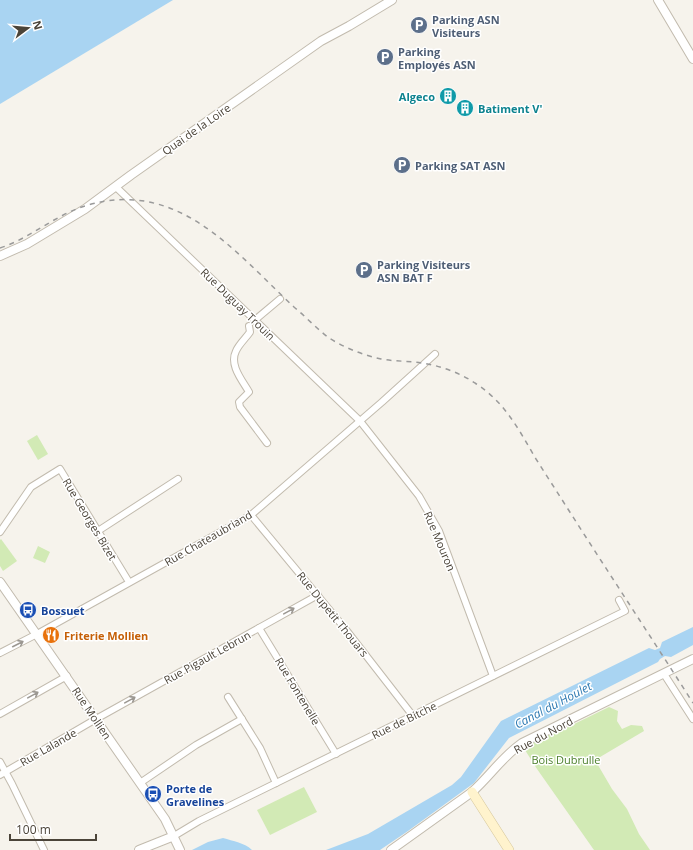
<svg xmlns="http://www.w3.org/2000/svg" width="693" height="850" font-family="'Open Sans',sans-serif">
	<rect width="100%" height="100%" fill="#f6f3ec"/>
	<g fill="#d2eab5">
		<path d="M37 435 48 454 38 460 27 441Z"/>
		<path d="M1 539 17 561 3 571 0 566V540Z"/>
		<path d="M38 546 50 552 45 563 33 558Z"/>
		<path d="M609 707 618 711 617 721 622 729 631 725 642 726 644 731 595 760 612 789 627 809 639 834 650 850H594L537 769 525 750 529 743 566 728Z"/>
		<path d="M304 787 317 812 270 835 257 810Z"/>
	</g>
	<g fill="#a9d4f2">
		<path d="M0 0H173L0 104Z"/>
		<path d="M693 627V645L671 657 665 656 660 659 658 662 509 738 474 783 408 831 380 850H326L368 834 452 785 461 777 501 721 649 648 655 650 660 648 662 642Z"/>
		<path d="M223 838C233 841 245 843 252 850H192L208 842Z"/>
	</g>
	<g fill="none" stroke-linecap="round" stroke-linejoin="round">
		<g stroke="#c2bbae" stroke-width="8">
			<g id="minor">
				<path d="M116 187 360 421 419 496 439 531 493 676"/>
				<path d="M255 320 280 299"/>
				<path d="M249 326 250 332C246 338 239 344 236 351 229 365 242 380 249 392L239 402 240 407 267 443"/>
				<path d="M251 515 347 631 413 716"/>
				<path d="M98 531 178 479"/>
				<path d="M0 532 31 487 60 469 129 582"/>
				<path d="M259 628 336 754"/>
				<path d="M0 653 37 634 251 515 382 402 435 354"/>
				<path d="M664 674 693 719"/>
				<path d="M228 697 260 748 276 783"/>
				<path d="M0 714 67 676"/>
				<path d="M0 762 12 784 44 850"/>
				<path d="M0 775 96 719 318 595"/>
				<path d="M140 783 196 745 242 719"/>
				<path d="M174 836 199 821 625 611 619 600"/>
			</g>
		</g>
		<g stroke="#c2bbae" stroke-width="10">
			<g id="tertiary">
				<path d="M658 0 693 59"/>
				<path d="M0 256 27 244 85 209 131 175 321 41 349 26 392 0"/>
				<path d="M0 582 165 819 180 850"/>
				<path d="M139 850 174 836"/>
				<path d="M391 850 472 792C490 776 502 757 522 743L693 659"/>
			</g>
		</g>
		<g stroke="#d6c79b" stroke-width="10">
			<path id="secondary" d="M472 792 509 850"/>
		</g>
		<use href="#minor" stroke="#fff" stroke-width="6"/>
		<use href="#tertiary" stroke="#fff" stroke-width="8"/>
		<use href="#secondary" stroke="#fff3cd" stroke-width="9"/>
		<path stroke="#9a9a9a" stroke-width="1.5" stroke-dasharray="5 5" stroke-linecap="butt" d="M0 248C31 238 56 214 88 205 179 179 235 252 294 307 306 317 317 329 329 338 345 348 363 355 381 359 392 361 403 361 414 362 435 364 457 371 475 383 505 402 519 430 536 459 546 475 556 490 566 506 608 572 651 637 693 703"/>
	</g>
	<defs><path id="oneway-shaft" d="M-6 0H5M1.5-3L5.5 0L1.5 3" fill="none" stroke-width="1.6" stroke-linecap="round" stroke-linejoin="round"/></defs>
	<g stroke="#9c9892">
		<use href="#oneway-shaft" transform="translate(289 611) rotate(-29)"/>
		<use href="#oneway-shaft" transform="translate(18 644) rotate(-27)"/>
		<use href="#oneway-shaft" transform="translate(33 695) rotate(-29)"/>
		<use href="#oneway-shaft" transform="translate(130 700) rotate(-29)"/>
	</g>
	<defs>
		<g id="parking-disc" transform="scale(0.9)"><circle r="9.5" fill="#5c6f8a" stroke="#fff"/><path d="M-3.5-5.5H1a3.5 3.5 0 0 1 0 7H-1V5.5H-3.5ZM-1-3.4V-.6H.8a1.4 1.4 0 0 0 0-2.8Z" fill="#fff"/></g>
		<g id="building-disc" transform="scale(0.9)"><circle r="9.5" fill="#0f9aa8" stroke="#fff"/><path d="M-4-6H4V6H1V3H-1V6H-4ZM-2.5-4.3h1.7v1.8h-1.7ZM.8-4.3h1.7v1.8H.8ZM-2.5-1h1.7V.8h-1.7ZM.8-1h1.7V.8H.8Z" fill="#fff"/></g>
		<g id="bus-disc" transform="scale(0.9)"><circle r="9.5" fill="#1a4fb4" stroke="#fff"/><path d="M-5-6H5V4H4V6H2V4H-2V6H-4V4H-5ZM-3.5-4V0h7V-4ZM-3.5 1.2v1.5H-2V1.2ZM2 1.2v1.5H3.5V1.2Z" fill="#fff"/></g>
		<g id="restaurant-disc" transform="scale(0.9)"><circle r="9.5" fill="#e8710a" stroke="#fff"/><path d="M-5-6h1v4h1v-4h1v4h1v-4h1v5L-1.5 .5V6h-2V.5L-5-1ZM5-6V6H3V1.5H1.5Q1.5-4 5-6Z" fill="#fff"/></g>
	</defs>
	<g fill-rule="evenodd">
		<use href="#parking-disc" x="419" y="25"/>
		<use href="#parking-disc" x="385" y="57"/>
		<use href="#building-disc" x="448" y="96"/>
		<use href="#building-disc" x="465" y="108"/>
		<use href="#parking-disc" x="402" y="165"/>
		<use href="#parking-disc" x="364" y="270"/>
		<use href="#bus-disc" x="28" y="610"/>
		<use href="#restaurant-disc" x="51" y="635"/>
		<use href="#bus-disc" x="153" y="794"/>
	</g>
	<g text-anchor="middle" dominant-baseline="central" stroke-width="3" stroke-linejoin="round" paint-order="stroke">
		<g font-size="11" font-weight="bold" fill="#4e5e75" stroke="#fff" text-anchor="start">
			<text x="432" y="19">Parking ASN<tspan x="432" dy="13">Visiteurs</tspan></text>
			<text x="398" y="51">Parking<tspan x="398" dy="13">Employés ASN</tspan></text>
			<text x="415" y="165">Parking SAT ASN</text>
			<text x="377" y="264">Parking Visiteurs<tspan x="377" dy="13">ASN BAT F</tspan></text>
		</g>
		<g font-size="11" font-weight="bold" fill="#0d838f" stroke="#fff" text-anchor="end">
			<text x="435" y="96">Algeco</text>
			<text x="478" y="108" text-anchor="start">Batiment V'</text>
		</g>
		<g font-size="11" fill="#4b4439" stroke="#fff">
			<text transform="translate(196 129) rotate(-35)">Quai de la Loire</text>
			<text transform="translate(238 304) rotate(44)">Rue Duguay Trouin</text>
			<text transform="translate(90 519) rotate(59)">Rue Georges Bizet</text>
			<text transform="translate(208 538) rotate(-30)">Rue Chateaubriand</text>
			<text transform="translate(440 541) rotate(67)">Rue Mouron</text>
			<text transform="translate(333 614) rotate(51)">Rue Dupetit Thouars</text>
			<text transform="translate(207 657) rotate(-29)">Rue Pigault Lebrun</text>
			<text transform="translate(298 691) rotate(59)">Rue Fontenelle</text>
			<text transform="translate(92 713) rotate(56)">Rue Mollien</text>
			<text transform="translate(404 720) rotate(-26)">Rue de Bitche</text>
			<text transform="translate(543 735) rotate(-28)">Rue du Nord</text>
			<text transform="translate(48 747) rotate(-30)">Rue Lalande</text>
		</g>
		<g font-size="11" font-weight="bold" fill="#164399" stroke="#fff" text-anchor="start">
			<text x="41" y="610">Bossuet</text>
			<text x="166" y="788">Porte de<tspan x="166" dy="13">Gravelines</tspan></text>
		</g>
		<g font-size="11" font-weight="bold" fill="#c56008" stroke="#fff" text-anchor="start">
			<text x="64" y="635">Friterie Mollien</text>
		</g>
		<g font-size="11" fill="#4a7f2a" stroke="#fff">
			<text x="566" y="759">Bois Dubrulle</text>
		</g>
		<g font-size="12" font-style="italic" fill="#2e7ab2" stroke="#fff">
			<text transform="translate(553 705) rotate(-28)">Canal du Houlet</text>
		</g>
	</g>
	<g transform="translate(28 28) rotate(74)" stroke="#ffffff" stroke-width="3" paint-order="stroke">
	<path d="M0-3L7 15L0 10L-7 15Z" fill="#4b4439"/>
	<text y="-6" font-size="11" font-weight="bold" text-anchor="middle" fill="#4b4439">N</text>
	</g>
	<path d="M10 834v6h86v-6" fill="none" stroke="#4b4439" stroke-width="2"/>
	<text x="16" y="834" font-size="12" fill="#4b4439" stroke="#ffffff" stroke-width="3" paint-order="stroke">100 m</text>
</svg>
